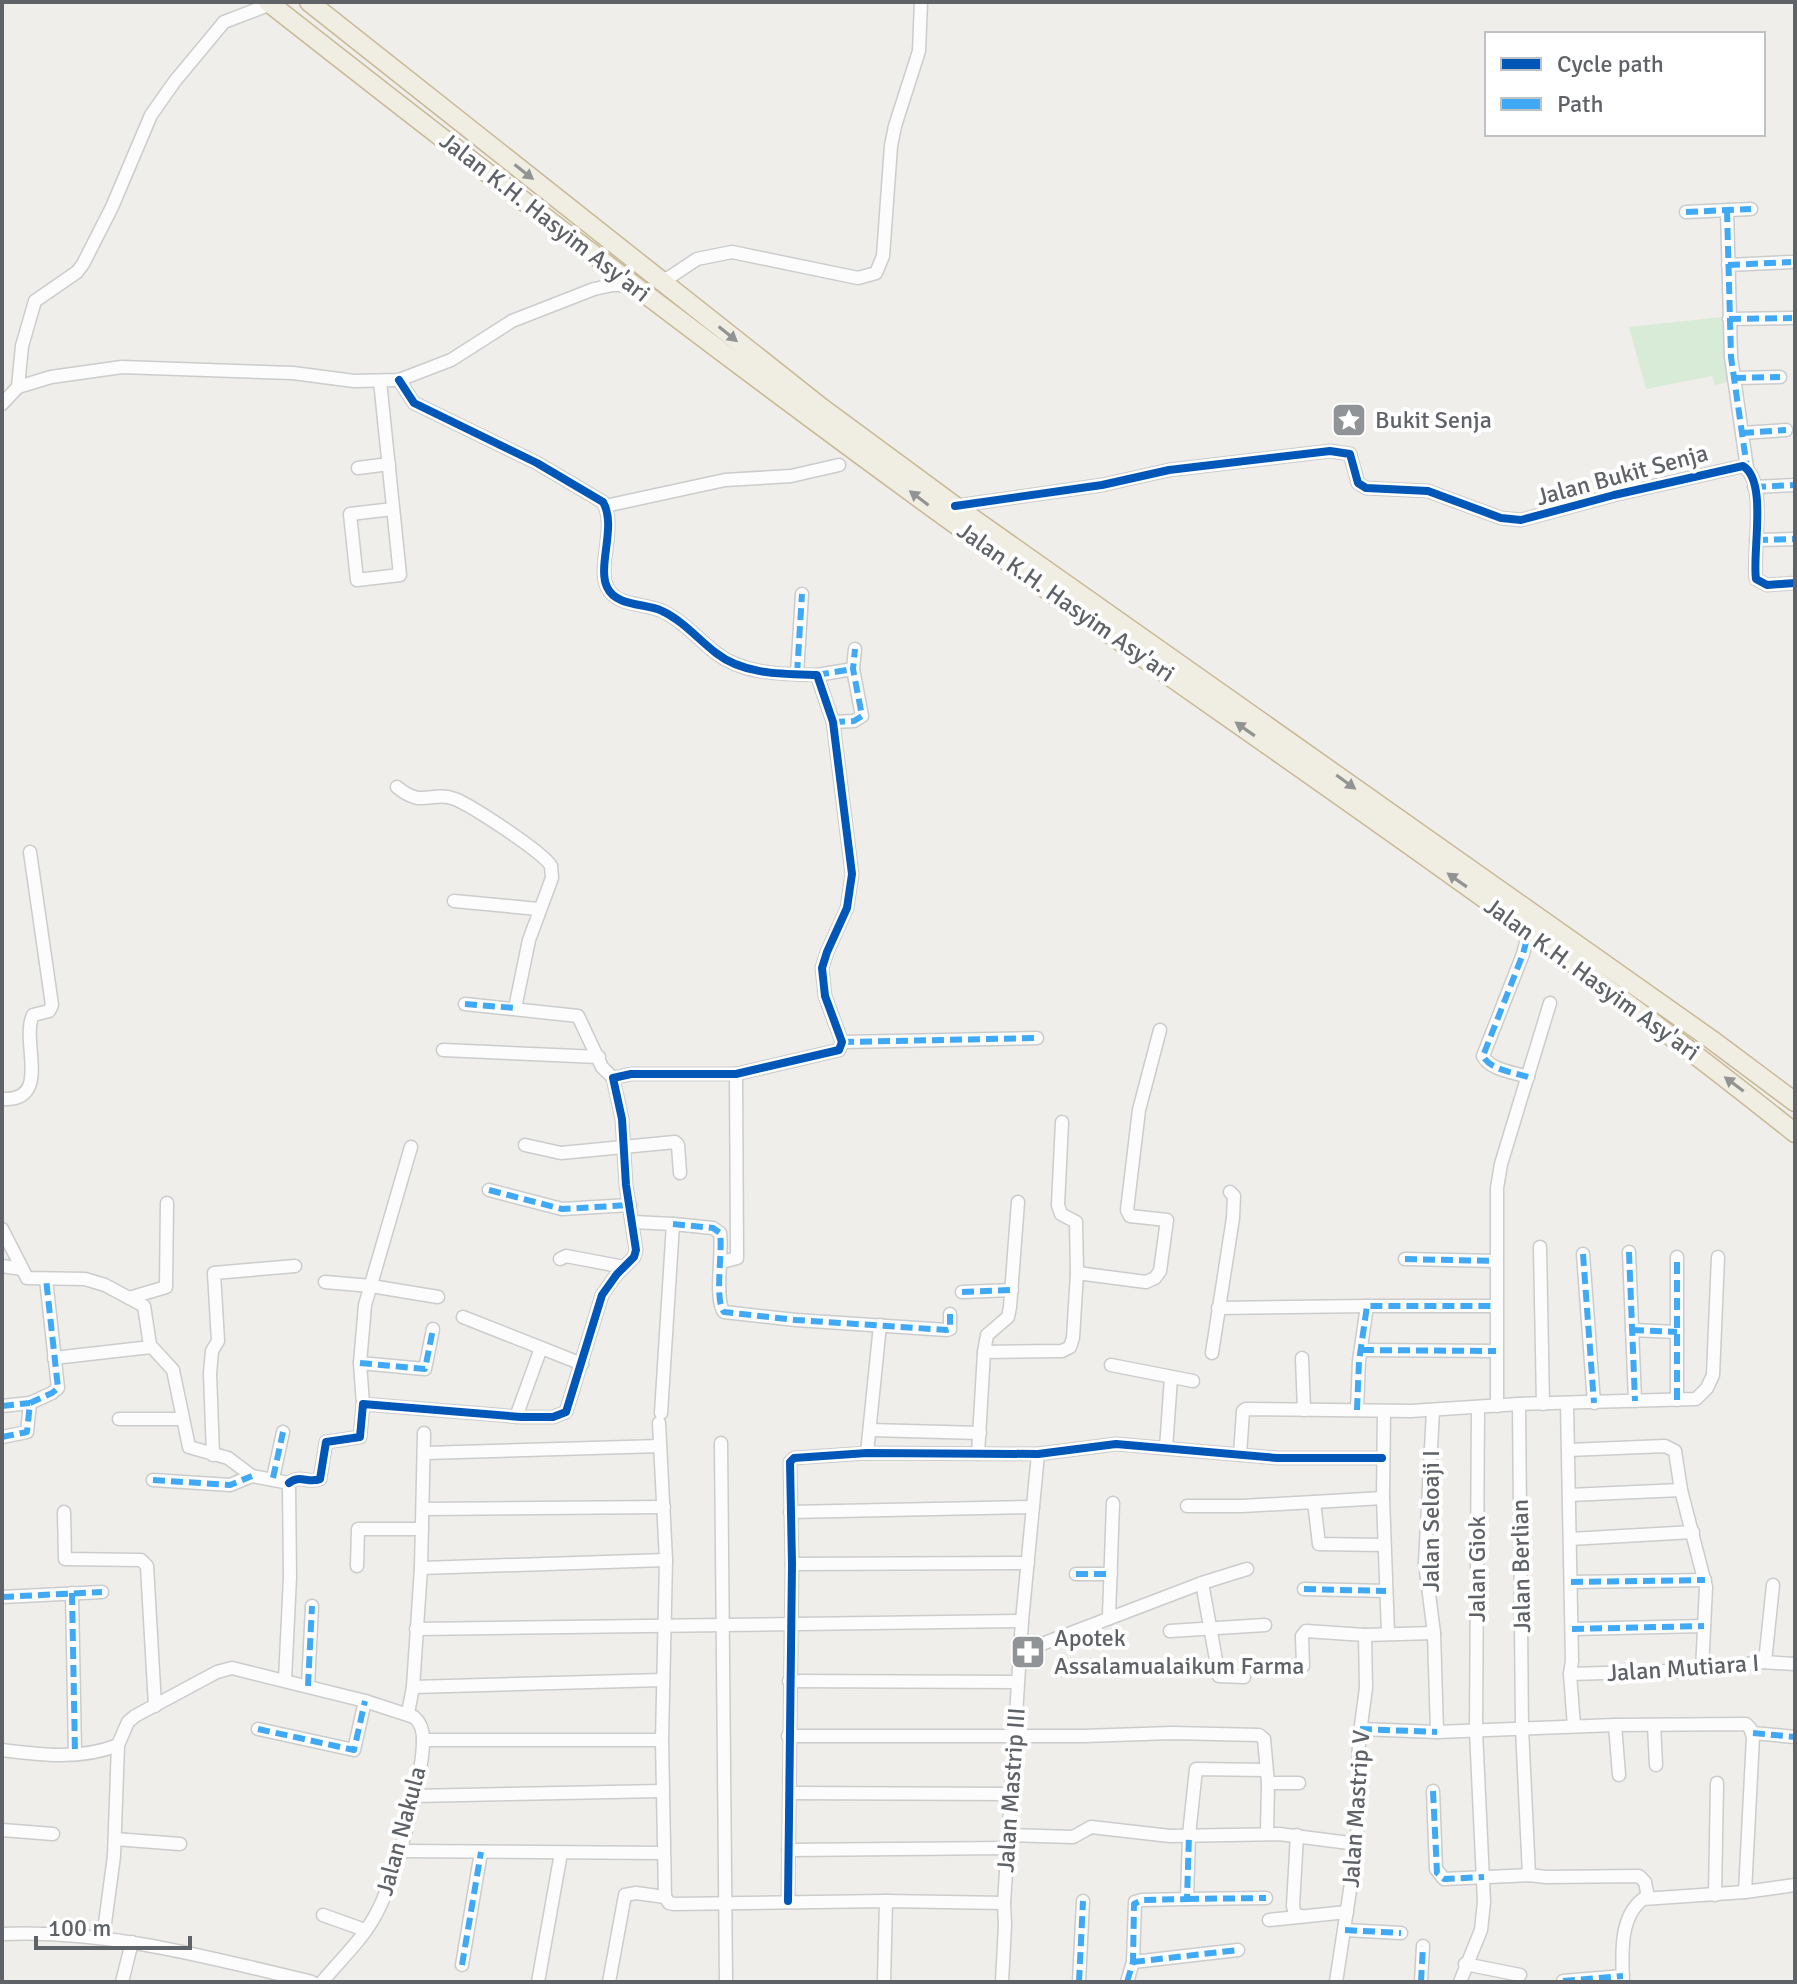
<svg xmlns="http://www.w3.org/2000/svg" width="1797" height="1984" font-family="Signika,sans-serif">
	<rect width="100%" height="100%" fill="#efeeea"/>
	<path fill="#d8ebd6" d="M1722 317 1730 382 1715 385 1712 376 1646 389 1629 327Z"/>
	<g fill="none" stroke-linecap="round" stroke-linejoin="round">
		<g stroke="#cbcccc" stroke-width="15">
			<g id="minor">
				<path d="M1727 210 1731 357 1747 468"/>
				<path d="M1686 212 1751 209"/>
				<path d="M1728 265 1791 262"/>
				<path d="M661 280 670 277 697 259 732 252 858 278 876 273 883 256 891 146 895 126 919 51 921 2"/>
				<path d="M1729 319 1792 318"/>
				<path d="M1734 378 1780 377"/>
				<path d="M380 381 400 575 357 580 350 514 393 509"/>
				<path d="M18 387 22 346 35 301 77 272 83 264 112 207 151 115 175 81 224 22 271 4"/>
				<path d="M2 404 18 387 51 377 122 367 293 373 354 381 399 380 451 360 512 321 594 289 613 285H632"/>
				<path d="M1742 433 1786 430"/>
				<path d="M358 468 389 464"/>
				<path d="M1754 487 1795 485"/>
				<path d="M605 506 725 480 791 476 839 465"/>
				<path d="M955 506 1102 485 1169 470 1330 451 1350 454 1358 483 1366 488 1428 491 1501 518 1521 520 1614 495 1743 466C1768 481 1752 552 1756 579L1767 585 1795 583"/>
				<path d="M1756 540 1795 539"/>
				<path d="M797 674 802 594"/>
				<path d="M817 675 853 669"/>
				<path d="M833 722 854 721 862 716 853 669 855 649"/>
				<path d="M397 787C423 809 431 790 455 799 472 806 543 852 551 866L552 878 529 940 515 1008"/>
				<path d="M454 901 538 909"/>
				<path d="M465 1004 578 1016 602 1067 613 1078"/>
				<path d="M842 1042 1037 1038"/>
				<path d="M443 1050 599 1057"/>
				<path d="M1528 1077C1513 1072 1490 1070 1483 1056L1523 954 1529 931"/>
				<path d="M2 1099C53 1102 20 1041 33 1015L49 1011 52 1005 30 852"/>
				<path d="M1062 1122 1058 1205 1061 1214 1076 1222 1077 1273"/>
				<path d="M525 1145 561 1153 675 1142 678 1145 680 1173"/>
				<path d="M489 1190 562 1209 630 1205"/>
				<path d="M633 1222 673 1224 661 1413"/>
				<path d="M673 1224 713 1228 720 1233C723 1252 714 1300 724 1312L796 1320 947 1330 950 1329V1314"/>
				<path d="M2 1229 27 1278 85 1279 105 1285 144 1306 150 1345 173 1370 189 1447 228 1458 252 1476 289 1483 290 1577 285 1680"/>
				<path d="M1540 1247 1543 1404"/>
				<path d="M1629 1252 1635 1401"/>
				<path d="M1583 1254 1594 1403"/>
				<path d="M560 1259 566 1256 624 1267"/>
				<path d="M1405 1259 1495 1261"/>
				<path d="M722 1262 737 1258 736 1074"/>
				<path d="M2 1266 22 1269"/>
				<path d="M325 1282 371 1286 438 1297"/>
				<path d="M962 1292 1012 1290"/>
				<path d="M129 1298 166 1287 167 1203"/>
				<path d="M1218 1308 1367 1306"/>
				<path d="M463 1317 582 1364"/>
				<path d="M1632 1330 1677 1332"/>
				<path d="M1362 1350 1496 1351"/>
				<path d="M984 1352 987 1335 1008 1317 1010 1307 1018 1202"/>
				<path d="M1212 1353 1233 1218 1234 1196 1230 1192"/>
				<path d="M54 1358 151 1347"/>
				<path d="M1302 1358 1304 1410"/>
				<path d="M360 1363 425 1369 433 1329"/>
				<path d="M1111 1365 1193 1381"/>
				<path d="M1677 1400V1257"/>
				<path d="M363 1404 360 1363 365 1305 411 1147"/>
				<path d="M1519 1404 1522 1728 1529 1875"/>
				<path d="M1567 1404 1572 1661 1570 1674 1574 1726"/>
				<path d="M2 1406 30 1403"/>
				<path d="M1497 1406V1188L1501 1164 1550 1003"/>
				<path d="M1357 1410 1359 1361 1367 1306H1496"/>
				<path d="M1433 1410 1425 1563 1434 1633 1437 1732 1615 1725 1746 1724 1750 1728 1753 1737 1745 1892"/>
				<path d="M1384 1411 1383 1498 1388 1633"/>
				<path d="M516 1417 541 1348"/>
				<path d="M119 1419H182"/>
				<path d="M659 1423 666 1560 662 1740 665 1897 669 1903 674 1904 886 1901 1004 1903"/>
				<path d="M870 1430 980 1433"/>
				<path d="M2 1437 27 1432 30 1403 52 1393 58 1388 46 1279"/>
				<path d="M721 1443 726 1982"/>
				<path d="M1166 1448 1171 1378"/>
				<path d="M1568 1450 1665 1446 1675 1451 1681 1490 1706 1587 1702 1670"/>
				<path d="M425 1453 660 1446"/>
				<path d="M867 1453 880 1325"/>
				<path d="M978 1454 984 1352 1062 1351 1070 1347 1073 1338 1077 1273 1146 1282 1155 1278 1160 1271 1167 1220 1130 1216 1127 1210 1139 1110 1160 1030"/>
				<path d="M213 1455 210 1373 212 1351 218 1341 214 1273 295 1266"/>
				<path d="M1240 1455 1243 1411 1246 1409 1411 1411 1519 1404 1696 1399 1707 1388 1713 1375 1718 1257"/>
				<path d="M273 1478 283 1432"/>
				<path d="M153 1480 230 1485 252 1476"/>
				<path d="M289 1483C299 1474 309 1484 320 1479L326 1442 360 1437 363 1404 521 1417H553L566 1412 602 1295 617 1274 634 1257 636 1250 626 1185 622 1119 613 1078 631 1074H736L839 1050 842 1042 825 996 822 968 827 952 847 908 852 874 833 722 817 675C783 674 744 675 716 653 699 640 682 620 662 611 646 603 616 607 607 587 597 566 617 526 603 502L537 463 414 403 399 380"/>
				<path d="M1569 1495 1681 1490"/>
				<path d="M1314 1502 1383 1498"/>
				<path d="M1187 1506H1242L1314 1502 1319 1544 1384 1545"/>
				<path d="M423 1509 664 1507"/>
				<path d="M64 1512 65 1559 141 1560 147 1566 155 1706"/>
				<path d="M790 1512 1033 1507"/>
				<path d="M1570 1539 1693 1532"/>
				<path d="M792 1564 1028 1563"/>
				<path d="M357 1566 358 1529H422"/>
				<path d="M421 1568 666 1560"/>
				<path d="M1076 1574H1111"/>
				<path d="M1571 1582 1705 1580"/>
				<path d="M1202 1583 1219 1676 1244 1677"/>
				<path d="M1304 1589 1386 1591"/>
				<path d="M72 1593 75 1754"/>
				<path d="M2 1597 102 1592"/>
				<path d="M1109 1617 1113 1503"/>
				<path d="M416 1629 1022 1621"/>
				<path d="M1572 1629 1704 1626"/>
				<path d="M1170 1631 1265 1625"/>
				<path d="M1021 1648 1042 1644 1202 1583 1247 1569"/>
				<path d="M1765 1662 1773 1585"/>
				<path d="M1303 1666 1302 1636 1306 1631 1365 1635 1434 1633"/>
				<path d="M1570 1674 1706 1670 1761 1662 1795 1664"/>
				<path d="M789 1681 1018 1682"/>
				<path d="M308 1686 312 1606"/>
				<path d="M413 1687 663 1680"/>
				<path d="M408 1713 413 1687 421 1568 424 1433"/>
				<path d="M1615 1725 1619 1775"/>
				<path d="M1654 1725 1656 1765"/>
				<path d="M258 1729 354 1750 365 1701"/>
				<path d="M1360 1729 1437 1732"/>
				<path d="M1753 1733 1795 1737"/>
				<path d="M788 1736H1084L1172 1733 1259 1735 1264 1739 1268 1783 1267 1833"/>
				<path d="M423 1740H662"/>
				<path d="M2 1750C41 1755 81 1760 118 1745L128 1722 135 1716 217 1672 232 1668 365 1701 414 1717C421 1723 423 1730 423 1739 424 1774 394 1882 376 1914 363 1939 340 1960 322 1982"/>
				<path d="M1268 1783H1299"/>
				<path d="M1433 1791 1436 1869 1444 1879 1529 1875 1546 1877 1639 1876 1645 1882 1648 1897"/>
				<path d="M790 1793 1011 1794"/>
				<path d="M413 1796 662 1791"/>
				<path d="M2 1830 53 1834"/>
				<path d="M1008 1835 1073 1837 1091 1827 1170 1836 1279 1834 1357 1844"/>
				<path d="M1297 1835 1293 1906 1295 1915 1301 1916"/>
				<path d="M115 1839 180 1844"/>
				<path d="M788 1850 1007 1848"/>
				<path d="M399 1851 663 1853"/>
				<path d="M1715 1895 1717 1783"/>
				<path d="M1187 1899 1266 1898"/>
				<path d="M788 1901 792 1564 790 1462 794 1458 867 1453 1038 1454 1116 1444 1277 1458H1382"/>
				<path d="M323 1915 365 1930"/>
				<path d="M1269 1920 1347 1912"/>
				<path d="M1345 1930 1401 1933"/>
				<path d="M2 1934C107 1929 211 1958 312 1982"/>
				<path d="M103 1938 114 1856 118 1745"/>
				<path d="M1133 1962 1238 1950"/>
				<path d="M1465 1964 1520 1975"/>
				<path d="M462 1965 481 1852"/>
				<path d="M1563 1981 1623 1976"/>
				<path d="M122 1982 132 1942"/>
				<path d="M538 1982 561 1853"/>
				<path d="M609 1982 625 1895 636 1893 665 1897"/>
				<path d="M884 1982 886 1901"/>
				<path d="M1002 1982 1005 1925 1004 1903 1022 1621 1038 1454"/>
				<path d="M1079 1982 1083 1901"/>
				<path d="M1127 1982 1133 1962 1135 1902 1142 1900 1187 1899 1189 1835 1196 1769 1266 1770"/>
				<path d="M1336 1982 1357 1844 1359 1740 1366 1688 1365 1635"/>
				<path d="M1421 1982 1423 1946"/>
				<path d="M1460 1982 1481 1930 1484 1902 1476 1731 1478 1407"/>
				<path d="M1623 1982C1622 1955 1619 1917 1643 1899L1745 1892 1795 1885"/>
			</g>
		</g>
		<g stroke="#c8b996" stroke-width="21">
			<g id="highway">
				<path d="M268 2C488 175 710 346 937 511 1223 718 1519 912 1795 1133"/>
				<path d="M309 2 822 408 955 506 1712 1040 1795 1102"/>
			</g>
		</g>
		<use href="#minor" stroke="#fdfcfc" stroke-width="12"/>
		<use href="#highway" stroke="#f0ede3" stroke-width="18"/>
		<g stroke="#3fa9f5" stroke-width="6" stroke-dasharray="12 6" stroke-linecap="butt">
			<path d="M1727 210 1731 357 1747 468"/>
			<path d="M1686 212 1751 209"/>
			<path d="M1728 265 1791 262"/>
			<path d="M1729 319 1792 318"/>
			<path d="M1734 378 1780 377"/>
			<path d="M1742 433 1786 430"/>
			<path d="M1754 487 1795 485"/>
			<path d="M1756 540 1795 539"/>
			<path d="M797 674 802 594"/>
			<path d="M817 675 853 669"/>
			<path d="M833 722 854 721 862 716 853 669 855 649"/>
			<path d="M465 1004 515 1008"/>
			<path d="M842 1042 1037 1038"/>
			<path d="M1528 1077C1513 1072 1490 1070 1483 1056L1523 954 1529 931"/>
			<path d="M489 1190 562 1209 630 1205"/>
			<path d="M673 1224 713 1228 720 1233C723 1252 714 1300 724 1312L796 1320 947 1330 950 1329V1314"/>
			<path d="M1629 1252 1635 1401"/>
			<path d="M1583 1254 1594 1403"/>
			<path d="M1405 1259 1495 1261"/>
			<path d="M962 1292 1012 1290"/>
			<path d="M1632 1330 1677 1332"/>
			<path d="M1362 1350 1496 1351"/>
			<path d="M360 1363 425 1369 433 1329"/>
			<path d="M1677 1400V1257"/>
			<path d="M2 1406 30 1403"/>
			<path d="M1357 1410 1359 1361 1367 1306H1496"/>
			<path d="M2 1437 27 1432 30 1403 52 1393 58 1388 46 1279"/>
			<path d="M273 1478 283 1432"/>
			<path d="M153 1480 230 1485 252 1476"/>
			<path d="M1076 1574H1111"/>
			<path d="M1571 1582 1705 1580"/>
			<path d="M1304 1589 1386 1591"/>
			<path d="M72 1593 75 1754"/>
			<path d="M2 1597 102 1592"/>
			<path d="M1572 1629 1704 1626"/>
			<path d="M308 1686 312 1606"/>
			<path d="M258 1729 354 1750 365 1701"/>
			<path d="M1360 1729 1437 1732"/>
			<path d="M1753 1733 1795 1737"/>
			<path d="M1433 1791 1437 1873 1444 1879 1484 1877"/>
			<path d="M1187 1899 1266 1898"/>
			<path d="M1345 1930 1401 1933"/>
			<path d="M1133 1962 1238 1950"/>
			<path d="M462 1965 481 1852"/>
			<path d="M1563 1981 1623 1976"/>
			<path d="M1079 1982 1083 1901"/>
			<path d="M1127 1982 1133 1962 1134 1904 1142 1900 1187 1899 1189 1835"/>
			<path d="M1421 1982 1423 1946"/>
		</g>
		<g stroke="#fff" stroke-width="13">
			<g id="cycleway">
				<path d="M955 506 1102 485 1169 470 1330 451 1350 454 1358 483 1366 488 1428 491 1501 518 1521 520 1614 495 1743 466C1768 481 1752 552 1756 579L1767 585 1795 583"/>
				<path d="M289 1483C299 1474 309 1484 320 1479L326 1442 360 1437 363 1404 521 1417H553L566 1412 602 1295 617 1274 634 1257 636 1250 626 1185 622 1119 613 1078 631 1074H736L839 1050 842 1042 825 996 822 968 827 952 847 908 852 874 833 722 817 675C783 674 744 675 716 653 699 640 682 620 662 611 646 603 616 607 607 587 597 566 617 526 603 502L537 463 414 403 399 380"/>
				<path d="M788 1901 792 1564 790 1462 794 1458 867 1453 1038 1454 1116 1444 1277 1458H1382"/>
			</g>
		</g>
		<use href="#cycleway" stroke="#0057b8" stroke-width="8"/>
	</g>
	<defs><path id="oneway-solid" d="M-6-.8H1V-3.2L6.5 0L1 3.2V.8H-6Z" transform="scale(2)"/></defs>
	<g fill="#929393">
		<use href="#oneway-solid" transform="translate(524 172) rotate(38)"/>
		<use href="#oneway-solid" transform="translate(728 334) rotate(39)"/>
		<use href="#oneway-solid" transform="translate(919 498) rotate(-143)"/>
		<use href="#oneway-solid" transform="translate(1245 729) rotate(-145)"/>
		<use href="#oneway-solid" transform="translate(1346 782) rotate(36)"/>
		<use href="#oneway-solid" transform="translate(1457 880) rotate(-145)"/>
		<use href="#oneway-solid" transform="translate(1734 1084) rotate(-143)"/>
	</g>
	<defs>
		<g id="sight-square" transform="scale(1.8)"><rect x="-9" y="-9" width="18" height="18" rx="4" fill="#919496" stroke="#fff"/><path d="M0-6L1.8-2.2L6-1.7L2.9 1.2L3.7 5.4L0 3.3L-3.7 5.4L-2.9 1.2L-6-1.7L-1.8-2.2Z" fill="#fff"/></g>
		<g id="pharmacy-square" transform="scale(1.8)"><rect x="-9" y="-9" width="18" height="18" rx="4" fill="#919496" stroke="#fff"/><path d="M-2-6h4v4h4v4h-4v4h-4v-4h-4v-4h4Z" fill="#fff"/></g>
	</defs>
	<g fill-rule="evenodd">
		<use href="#sight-square" x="1349" y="420"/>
		<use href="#pharmacy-square" x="1028" y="1652"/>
	</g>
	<g text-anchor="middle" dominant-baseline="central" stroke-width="8" stroke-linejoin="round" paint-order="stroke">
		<g font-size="24" fill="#5f6368" stroke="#fff">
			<text transform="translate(545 217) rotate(38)">Jalan K.H. Hasyim Asy'ari</text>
			<text transform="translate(1622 475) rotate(-15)">Jalan Bukit Senja</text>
			<text transform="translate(1066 602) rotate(35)">Jalan K.H. Hasyim Asy'ari</text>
			<text transform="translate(1592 979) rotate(36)">Jalan K.H. Hasyim Asy'ari</text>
			<text transform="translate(1431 1521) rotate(-90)">Jalan Seloaji I</text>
			<text transform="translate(1521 1566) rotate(-91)">Jalan Berlian</text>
			<text transform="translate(1477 1569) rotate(-90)">Jalan Giok</text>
			<text transform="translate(1683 1668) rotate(-4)">Jalan Mutiara I</text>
			<text transform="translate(1011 1790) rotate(-86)">Jalan Mastrip III</text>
			<text transform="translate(1356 1809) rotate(-86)">Jalan Mastrip V</text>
			<text transform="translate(401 1831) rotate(-75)">Jalan Nakula</text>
		</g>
		<g font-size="24" fill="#5f6368" stroke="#fff" text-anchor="start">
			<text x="1375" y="420">Bukit Senja</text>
			<text x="1054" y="1638">Apotek<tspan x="1054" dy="28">Assalamualaikum Farma</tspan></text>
		</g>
	</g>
	<rect width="1797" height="1984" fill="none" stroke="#5f6368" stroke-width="8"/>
	<rect x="1485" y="32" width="280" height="104" fill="#ffffff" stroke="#bfc1c3" stroke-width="2"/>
	<rect x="1501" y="58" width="40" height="12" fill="#0057b8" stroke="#bfc1c3" stroke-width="2"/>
	<text x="1557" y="72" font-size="24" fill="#5f6368">Cycle path</text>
	<rect x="1501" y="98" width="40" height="12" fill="#3fa9f5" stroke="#bfc1c3" stroke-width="2"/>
	<text x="1557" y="112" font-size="24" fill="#5f6368">Path</text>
	<path d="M36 1936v12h154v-12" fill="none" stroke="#5f6368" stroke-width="4"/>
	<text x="48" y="1936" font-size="24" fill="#5f6368" stroke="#ffffff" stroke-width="6" paint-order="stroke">100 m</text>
</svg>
